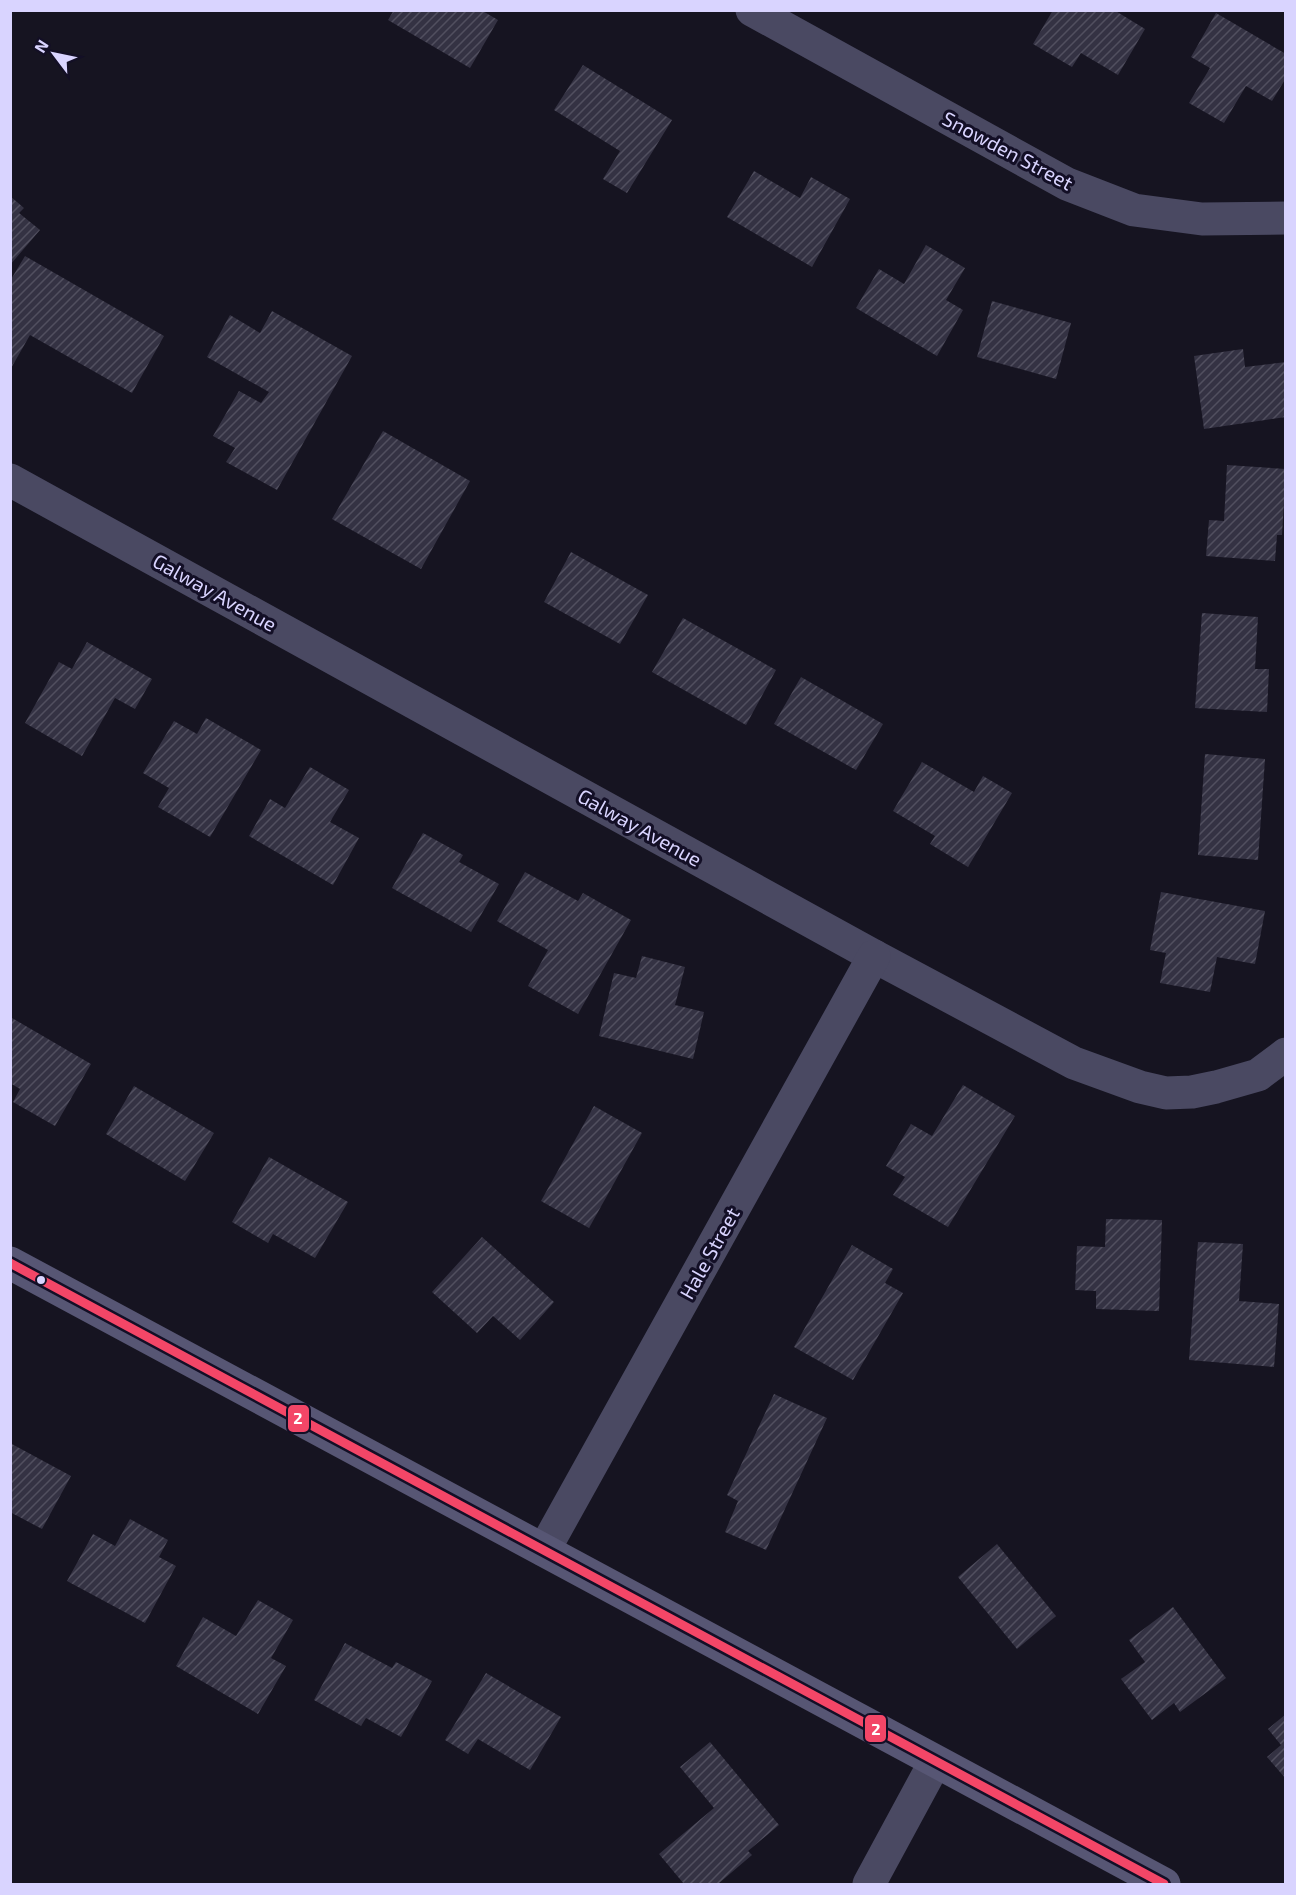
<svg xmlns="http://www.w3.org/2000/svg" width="1296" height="1895" font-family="'Exo 2',sans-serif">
	<defs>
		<pattern id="building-hatch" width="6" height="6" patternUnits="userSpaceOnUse" patternTransform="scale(1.5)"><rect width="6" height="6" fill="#343243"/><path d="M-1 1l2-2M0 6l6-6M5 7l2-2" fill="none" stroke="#514f5f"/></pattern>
	</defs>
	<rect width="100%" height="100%" fill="#161421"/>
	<g fill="url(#building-hatch)">
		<path d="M394 10H481L498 20 470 68 388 20Z"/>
		<path d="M1053 10H1114L1145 29 1118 75 1081 53 1072 67 1033 44Z"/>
		<path d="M1216 13 1286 54V78L1272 101 1246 86 1224 123 1189 103 1210 68 1191 57Z"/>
		<path d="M583 65 672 120 627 193 603 179 620 151 554 110Z"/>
		<path d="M754 171 800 198 811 177 850 199 812 267 727 217Z"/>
		<path d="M10 196 24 208 19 213 40 230 10 265Z"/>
		<path d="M926 245 965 268 946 300 963 310 937 356 856 308 879 269 904 284Z"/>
		<path d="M25 256 164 336 132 393 30 335 10 370V281Z"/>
		<path d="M992 301 1071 323 1056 379 977 357Z"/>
		<path d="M272 311 352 356 277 490 226 462 235 448 213 436 239 391 261 403 269 392 207 357 230 315 260 333Z"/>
		<path d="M1243 349 1245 367 1286 362V417L1204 429 1194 356Z"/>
		<path d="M383 431 470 481 421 569 332 519Z"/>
		<path d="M1227 465 1286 469 1282 535H1277L1275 561 1206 556 1209 520 1224 521Z"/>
		<path d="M571 552 648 595 620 644 544 602Z"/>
		<path d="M1202 613 1258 617 1255 669H1269L1267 712 1195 708Z"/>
		<path d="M683 618 776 670 746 725 652 672Z"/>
		<path d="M87 642 152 679 135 709 115 698 82 756 25 723 59 662 72 669Z"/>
		<path d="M801 677 883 724 856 770 774 724Z"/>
		<path d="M206 718 261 750 210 837 158 807 169 788 143 773 174 721 197 734Z"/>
		<path d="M1205 754 1265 759 1258 860 1198 855Z"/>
		<path d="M922 762 974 792 983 776 1012 793 968 867 930 844 935 836 893 811Z"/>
		<path d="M310 767 349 790 330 822 359 838 333 885 249 836 270 799 285 808Z"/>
		<path d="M423 833 463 855 459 862 499 884 471 932 392 888Z"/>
		<path d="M525 872 578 901 583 893 631 920 578 1014 528 986 548 950 497 921Z"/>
		<path d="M1161 892 1265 911 1255 964 1217 957 1210 992 1160 983 1166 953 1150 950Z"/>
		<path d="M642 956 685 967 675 1005 704 1012 693 1059 599 1036 614 973 636 978Z"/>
		<path d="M12 1018 91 1064 55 1126 13 1102 20 1089 10 1083Z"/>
		<path d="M963 1085 1015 1116 948 1227 893 1195 905 1177 886 1166 911 1124 932 1136Z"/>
		<path d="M134 1086 214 1133 185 1181 106 1134Z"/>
		<path d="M594 1106 642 1133 589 1228 541 1201Z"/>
		<path d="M269 1157 348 1202 315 1258 273 1234 268 1243 232 1222Z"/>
		<path d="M1106 1219 1162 1220 1159 1311 1096 1309V1291L1075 1290 1077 1246 1105 1247Z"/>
		<path d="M482 1237 554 1302 520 1340 493 1316 477 1333 432 1292Z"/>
		<path d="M1198 1242 1243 1244 1239 1301 1279 1304 1274 1367 1189 1360Z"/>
		<path d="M852 1245 893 1269 885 1283 903 1293 853 1380 794 1347Z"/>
		<path d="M774 1394 827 1418 766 1550 725 1532 738 1501 727 1495Z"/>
		<path d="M10 1443 71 1476 42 1529 10 1512Z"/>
		<path d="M130 1519 168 1540 159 1557 176 1566 145 1623 67 1581 93 1534 115 1546Z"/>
		<path d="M997 1544 1056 1616 1017 1649 958 1577Z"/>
		<path d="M258 1600 293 1620 271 1658 286 1666 258 1714 176 1666 203 1617 236 1636Z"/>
		<path d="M1173 1607 1226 1678 1180 1712 1174 1703 1152 1720 1121 1679 1145 1662 1129 1640Z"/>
		<path d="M345 1643 392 1668 396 1662 432 1681 401 1737 366 1718 361 1726 314 1700Z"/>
		<path d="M486 1673 561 1717 530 1770 478 1739 468 1754 445 1740Z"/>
		<path d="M1286 1714V1779L1267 1757 1281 1745 1268 1729Z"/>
		<path d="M710 1742 779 1825 748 1851 752 1855 718 1884H684L659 1854 714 1808 680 1767Z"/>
	</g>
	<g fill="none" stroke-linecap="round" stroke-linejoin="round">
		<g stroke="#4a4962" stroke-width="33">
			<path d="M752 10 1067 184 1134 210 1202 219 1286 218"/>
			<path d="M10 480 874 956 1074 1063 1140 1087 1166 1093 1192 1092 1216 1087 1258 1075 1286 1054"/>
			<path d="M544 1550 874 956"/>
			<path d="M869 1884 935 1762"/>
		</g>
		<path stroke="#575674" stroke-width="33" d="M10 1263 1164 1884"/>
		<g stroke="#130f26" stroke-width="14">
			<path id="bus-1" d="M10 1263 1164 1884"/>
		</g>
		<use href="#bus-1" stroke="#f34667" stroke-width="9"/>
	</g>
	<circle fill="#d9d4ff" stroke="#130f26" stroke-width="2" cx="41" cy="1280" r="5"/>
	<g text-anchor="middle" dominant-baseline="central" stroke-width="6" stroke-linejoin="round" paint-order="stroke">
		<g font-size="20" fill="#d9d4ff" stroke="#130f26">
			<text transform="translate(1008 150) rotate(28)">Snowden Street</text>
			<text transform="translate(215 592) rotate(29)">Galway Avenue</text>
			<text transform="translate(640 827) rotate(29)">Galway Avenue</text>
			<text transform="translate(709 1253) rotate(-61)">Hale Street</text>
		</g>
	</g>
	<g stroke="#130f26" stroke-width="2">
		<rect x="287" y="1404" width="23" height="29" rx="6" fill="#f34667"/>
		<rect x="864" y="1714" width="23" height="29" rx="6" fill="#f34667"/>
	</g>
	<g font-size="16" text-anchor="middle" font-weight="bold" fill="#fff">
		<text x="298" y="1424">2</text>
		<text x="876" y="1735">2</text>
	</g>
	<rect width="1296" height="1895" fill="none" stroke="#d9d4ff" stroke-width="24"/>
	<g transform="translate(54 54) rotate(302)" stroke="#130f26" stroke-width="4.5" paint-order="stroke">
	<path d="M0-4.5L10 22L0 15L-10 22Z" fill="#d9d4ff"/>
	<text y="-9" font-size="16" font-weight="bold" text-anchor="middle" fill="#d9d4ff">N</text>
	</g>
</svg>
